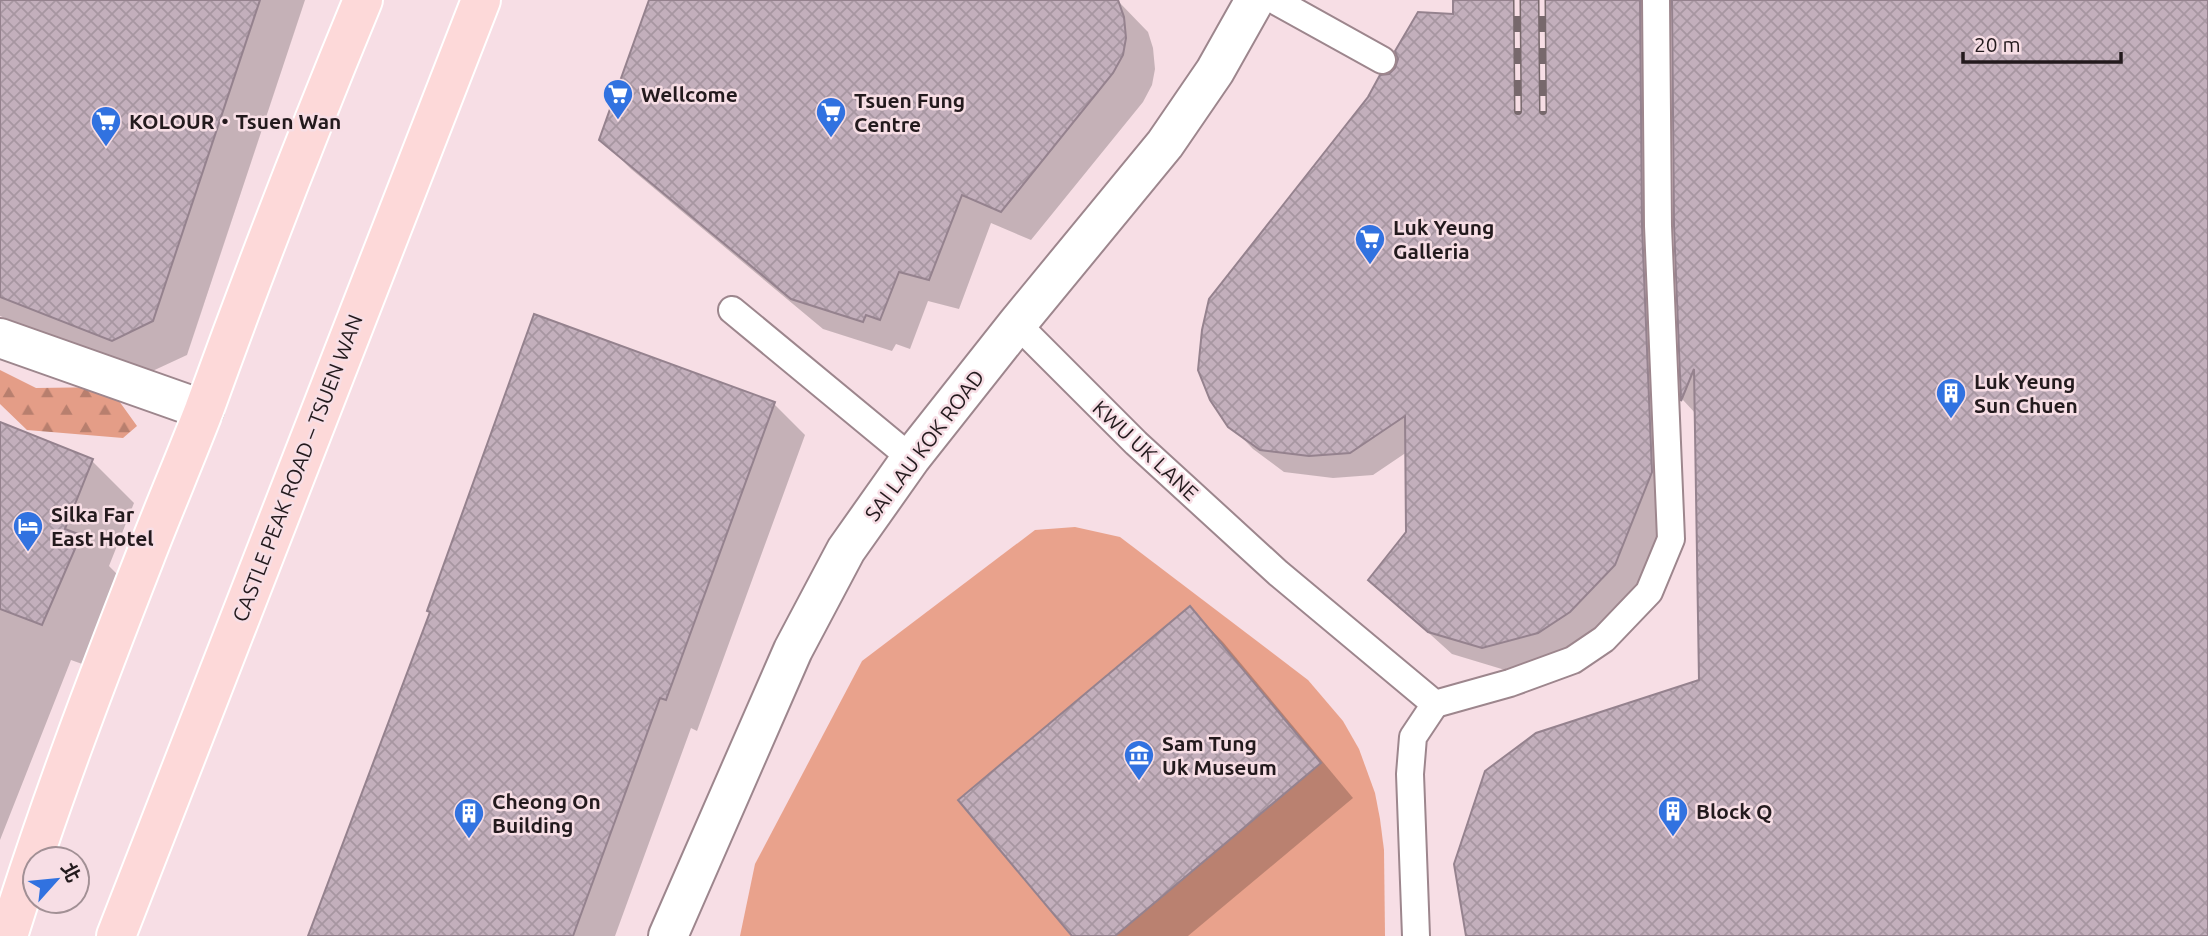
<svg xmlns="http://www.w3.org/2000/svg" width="2208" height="936" font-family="Ubuntu,'Noto Sans TC',sans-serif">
	<defs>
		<pattern id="forest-firs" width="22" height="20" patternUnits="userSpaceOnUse" patternTransform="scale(1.75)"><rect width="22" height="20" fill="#e49d87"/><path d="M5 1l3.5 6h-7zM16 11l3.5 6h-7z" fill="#b87f6e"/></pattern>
		<pattern id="building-cross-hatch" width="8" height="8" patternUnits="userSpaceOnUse" patternTransform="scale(1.75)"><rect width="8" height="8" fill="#c3afbc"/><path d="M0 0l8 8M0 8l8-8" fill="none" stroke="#a796a1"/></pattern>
	</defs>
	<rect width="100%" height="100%" fill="#f7dee5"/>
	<path fill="url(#forest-firs)" d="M0 370 36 388 109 387 137 426 123 438 27 430 0 404Z"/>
	<path fill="#e9a28c" d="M1075 527 1120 537 1308 680 1343 721 1359 749 1375 793 1380 819 1384 850 1385 936H740L755 864 862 661 1035 530Z"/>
	<g fill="#0003">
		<path d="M0 0H305L187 355 146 374 0 316Z"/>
		<path d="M651 0H1117L1148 32 1153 48 1155 69 1152 85 1143 102 1031 240 991 223 959 309 928 301 910 349 896 344 892 351 823 329 631 169 601 139Z"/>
		<path d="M1455 0H2208V936H1468L1701 681 1696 414 1683 400 1676 226 1674 8 1664 16 1675 496 1638 588 1593 635 1561 655 1505 670 1452 654 1370 580 1408 533 1407 452 1373 475 1333 478 1284 472 1253 449 1230 425 1390 75 1455 16Z"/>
		<path d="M774 404 805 435 697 731 691 728 615 936H310Z"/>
		<path d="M0 424 92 461 134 503 109 566 122 579 85 665 71 660 0 840Z"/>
		<path d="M1190 608 1223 642 1353 798 1188 936H1074Z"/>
	</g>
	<g fill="url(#building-cross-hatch)" stroke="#95828e" stroke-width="2">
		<path d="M0 0H260L153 321 112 341 0 297Z"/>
		<path d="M649 0H1118L1124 17 1126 38 1123 55 1113 73 1001 212 962 195 929 280 899 272 880 320 866 315 863 322 791 299 599 140Z"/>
		<path d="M1453 0H1640L1642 226 1652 472 1615 565 1570 612 1538 633 1482 648 1428 632 1368 580 1406 532 1405 416 1350 453 1309 456 1260 450 1228 427 1210 400 1198 370 1202 330 1209 299 1368 97 1380 75 1389 74 1395 68 1398 59 1395 51 1418 12 1453 14Z"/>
		<path d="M1672 0H2208V936H1466L1454 864 1485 771 1536 733 1699 680 1694 369 1681 401 1674 226Z"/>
		<path d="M534 314 775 402 666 700 660 698 573 936H308L430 612 427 611Z"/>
		<path d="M0 422 93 459 65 529 81 535 42 625 0 609Z"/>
		<path d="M1190 606 1321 763 1115 936H1072L958 800Z"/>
	</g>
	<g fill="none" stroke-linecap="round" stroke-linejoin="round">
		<g stroke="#9d868d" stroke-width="30">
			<g id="service">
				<path d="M1274 0 1382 60"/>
				<path d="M732 310 911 458"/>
				<path d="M1017 324 1136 443 1278 573 1435 704 1510 683 1573 660 1604 639 1649 592 1671 539 1658 226 1656 0"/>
				<path d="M1416 936 1410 774 1413 737 1435 704"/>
			</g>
		</g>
		<g stroke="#9d868d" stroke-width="42">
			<path id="pedestrian" d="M0 338 204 410"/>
		</g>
		<g stroke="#9d868d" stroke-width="42">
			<path id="tertiary" d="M668 936 793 650 846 550 911 458 1017 324 1165 144 1215 71 1255 0"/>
		</g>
		<g stroke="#fff" stroke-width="42">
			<g id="primary">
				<path d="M8 936C48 808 96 682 145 557 164 508 185 459 204 410 254 272 307 135 363 0"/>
				<path d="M116 936 481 0"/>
			</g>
		</g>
		<use href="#service" stroke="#fff" stroke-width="26"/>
		<use href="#pedestrian" stroke="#fff" stroke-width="38"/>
		<use href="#tertiary" stroke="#fff" stroke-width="38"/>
		<use href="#primary" stroke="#fdd9d9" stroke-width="38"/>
		<g stroke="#77686c" stroke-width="8">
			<g id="rail">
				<path d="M1517 0 1518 111"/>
				<path d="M1542 0 1543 111"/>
			</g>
		</g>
		<use href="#rail" stroke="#f7dee5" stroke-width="5" stroke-dasharray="16" stroke-linecap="butt"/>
	</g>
	<defs>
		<g id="supermarket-pin" transform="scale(1.575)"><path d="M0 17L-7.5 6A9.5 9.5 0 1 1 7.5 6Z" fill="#3172e0" stroke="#f7dee5"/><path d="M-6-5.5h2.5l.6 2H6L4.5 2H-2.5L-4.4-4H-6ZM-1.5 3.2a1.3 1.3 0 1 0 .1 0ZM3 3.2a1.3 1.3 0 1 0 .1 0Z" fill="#fff"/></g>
		<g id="building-pin" transform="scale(1.575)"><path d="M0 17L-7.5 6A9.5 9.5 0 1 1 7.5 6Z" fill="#3172e0" stroke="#f7dee5"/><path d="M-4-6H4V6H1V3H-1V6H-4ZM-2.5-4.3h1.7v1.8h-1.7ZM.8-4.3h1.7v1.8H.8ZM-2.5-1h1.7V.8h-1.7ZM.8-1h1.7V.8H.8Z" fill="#fff"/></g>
		<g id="hotel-pin" transform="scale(1.575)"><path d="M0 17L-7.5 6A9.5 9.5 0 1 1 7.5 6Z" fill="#3172e0" stroke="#f7dee5"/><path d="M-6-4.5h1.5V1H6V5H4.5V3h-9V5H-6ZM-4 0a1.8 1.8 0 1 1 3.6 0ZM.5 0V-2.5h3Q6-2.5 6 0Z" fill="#fff"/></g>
		<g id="museum-pin" transform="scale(1.575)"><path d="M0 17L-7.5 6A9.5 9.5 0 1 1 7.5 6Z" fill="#3172e0" stroke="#f7dee5"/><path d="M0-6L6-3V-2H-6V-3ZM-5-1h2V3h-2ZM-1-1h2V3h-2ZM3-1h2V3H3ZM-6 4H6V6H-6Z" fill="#fff"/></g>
	</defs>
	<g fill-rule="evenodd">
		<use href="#supermarket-pin" x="618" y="94"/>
		<use href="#supermarket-pin" x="831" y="112"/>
		<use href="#supermarket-pin" x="106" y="121"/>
		<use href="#supermarket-pin" x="1370" y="239"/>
		<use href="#building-pin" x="1951" y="393"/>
		<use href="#hotel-pin" x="28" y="526"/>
		<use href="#museum-pin" x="1139" y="755"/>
		<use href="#building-pin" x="1673" y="811"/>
		<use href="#building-pin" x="469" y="813"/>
	</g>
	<g text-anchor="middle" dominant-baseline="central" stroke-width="5" stroke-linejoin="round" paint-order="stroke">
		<g font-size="21" font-weight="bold" fill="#231a1d" stroke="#f7dee5" text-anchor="start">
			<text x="641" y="94">Wellcome</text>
			<text x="854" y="100">Tsuen Fung<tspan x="854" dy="24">Centre</tspan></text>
			<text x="129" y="121">KOLOUR‧Tsuen Wan</text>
			<text x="1393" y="227">Luk Yeung<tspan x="1393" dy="24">Galleria</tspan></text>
			<text x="1974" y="381">Luk Yeung<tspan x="1974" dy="24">Sun Chuen</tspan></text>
			<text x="51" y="514">Silka Far<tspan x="51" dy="24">East Hotel</tspan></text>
			<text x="1162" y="743">Sam Tung<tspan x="1162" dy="24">Uk Museum</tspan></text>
			<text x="492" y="801">Cheong On<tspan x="492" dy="24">Building</tspan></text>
			<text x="1696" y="811">Block Q</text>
		</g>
		<g font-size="21" fill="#231a1d" stroke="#f7dee5">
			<text transform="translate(924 445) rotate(-53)">SAI LAU KOK ROAD</text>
			<text transform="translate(1146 450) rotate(43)">KWU UK LANE</text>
			<text transform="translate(297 468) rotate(-69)">CASTLE PEAK ROAD – TSUEN WAN</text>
		</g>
	</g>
	<g transform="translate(56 880) rotate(63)"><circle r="33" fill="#f7dee5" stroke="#a29095" stroke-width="2"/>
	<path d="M0-5L12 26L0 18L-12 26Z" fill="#3172e0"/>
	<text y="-10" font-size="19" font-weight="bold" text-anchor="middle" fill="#231a1d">北</text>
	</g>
	<path d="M1963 52v10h158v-10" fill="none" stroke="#231a1d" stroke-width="3.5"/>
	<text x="1974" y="52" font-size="21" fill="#231a1d" stroke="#f7dee5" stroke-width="5" paint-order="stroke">20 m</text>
</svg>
